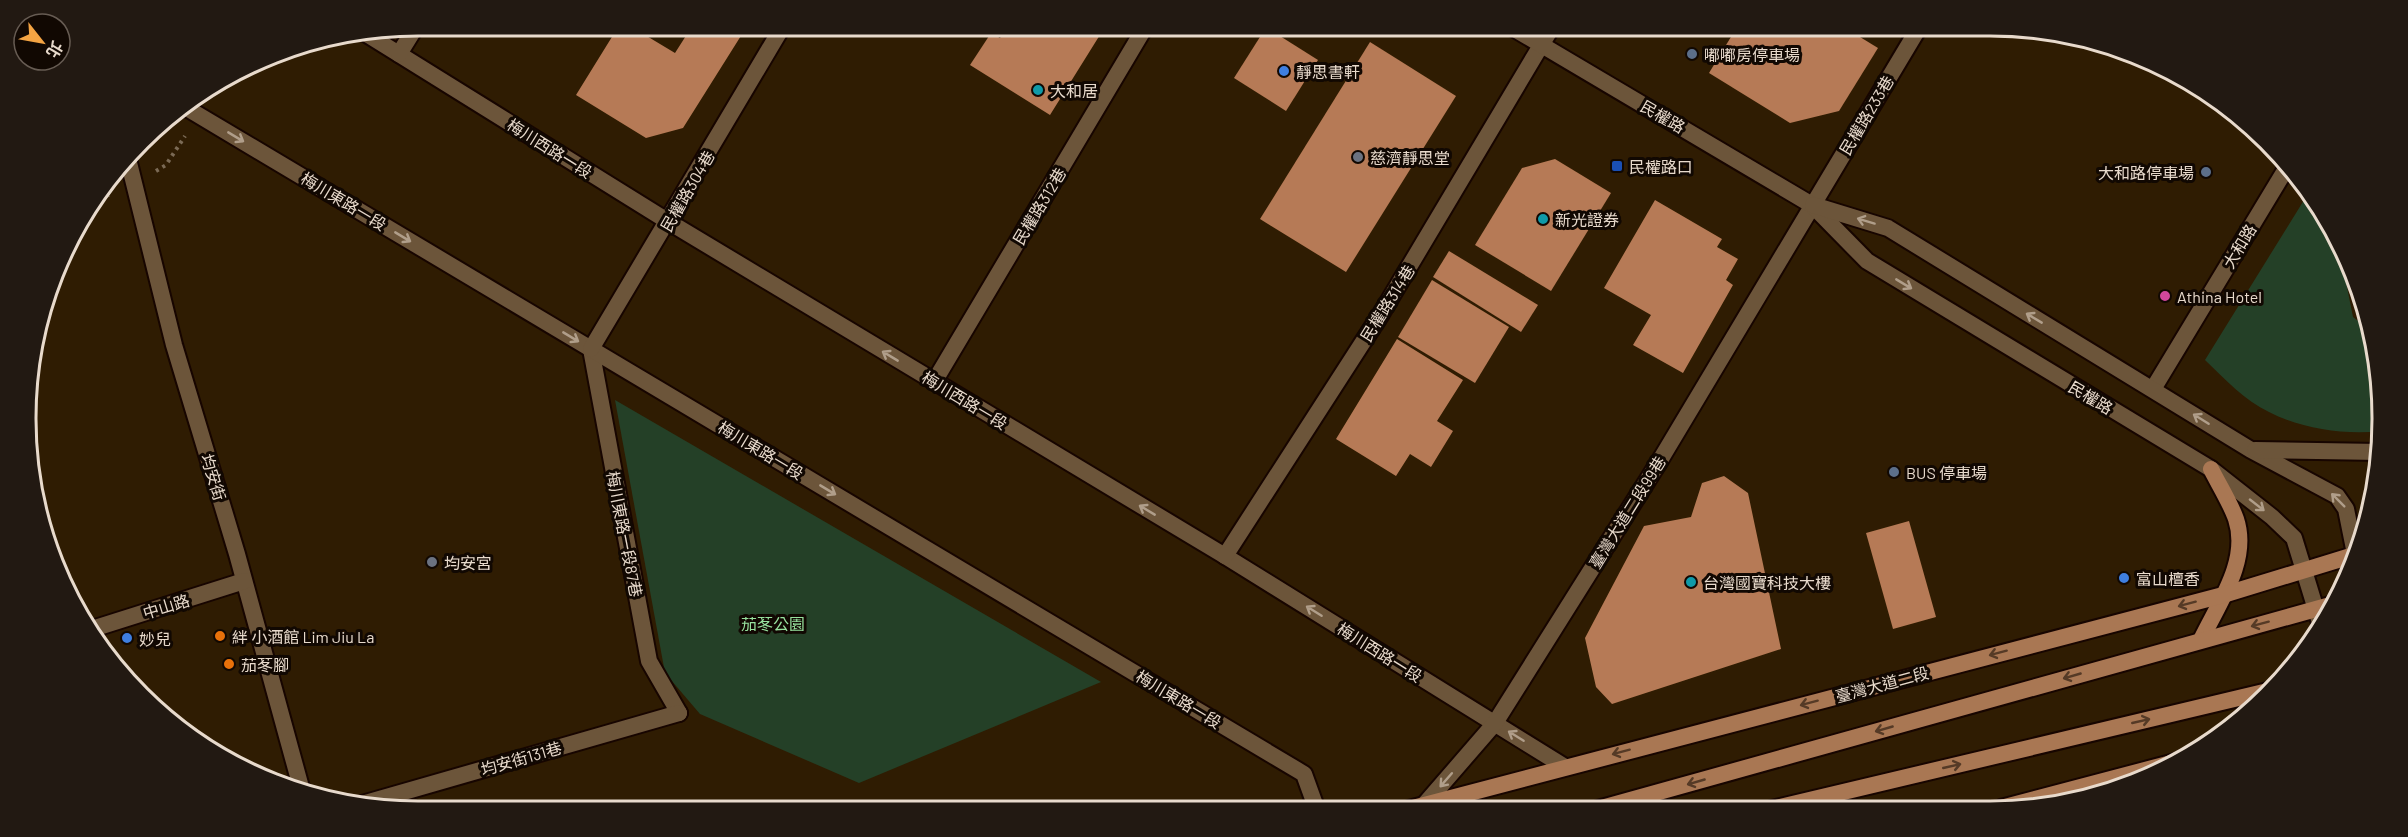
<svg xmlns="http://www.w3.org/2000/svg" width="2408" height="837" font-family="Barlow,'Noto Sans TC',sans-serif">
	<rect width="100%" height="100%" fill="#2f1c02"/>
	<g fill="#244027">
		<path d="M2309 192 2330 222 2337 237 2353 317 2371 331 2379 367 2381 431C2345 435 2302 429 2269 412 2245 401 2224 378 2205 360Z"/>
		<path d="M615 400 1101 682 859 783 700 714 665 673Z"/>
	</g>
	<g fill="#b67a56">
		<path d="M1842 26 1878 48 1839 111 1790 123 1709 73 1737 27Z"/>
		<path d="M1265 29H1269L1318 60 1286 111 1234 78Z"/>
		<path d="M1005 30H1103L1050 115 970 65 991 33 1000 38Z"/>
		<path d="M689 31H744L683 128 646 138 576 95 615 32H640L675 53Z"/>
		<path d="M1370 42 1456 96 1346 272 1260 219Z"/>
		<path d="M1555 159 1611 193 1551 291 1475 245 1522 168Z"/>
		<path d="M1655 200 1722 239 1717 247 1738 259 1726 280 1733 285 1683 373 1633 345 1651 315 1604 288Z"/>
		<path d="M1449 251 1538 305 1521 332 1433 277Z"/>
		<path d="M1432 280 1509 327 1475 383 1398 337Z"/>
		<path d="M1397 339 1463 380 1437 421 1453 431 1431 467 1410 454 1396 476 1336 439Z"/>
		<path d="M1724 476 1748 493 1781 649 1612 704 1596 687 1585 638 1644 526 1691 517 1702 483Z"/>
		<path d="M1909 521 1936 617 1893 629 1866 533Z"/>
		<path d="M1833 800 1835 809H1806Z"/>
	</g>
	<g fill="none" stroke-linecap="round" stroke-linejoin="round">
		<g stroke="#170500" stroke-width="20">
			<path id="service" d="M591 349 649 661 679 713"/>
		</g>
		<g stroke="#170500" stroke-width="20">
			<g id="minor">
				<path d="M365 33 669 222 1225 556 1565 767"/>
				<path d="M399 54 412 33"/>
				<path d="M185 107 1304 774 1317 810"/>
				<path d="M129 163 174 345 237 554 302 791"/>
				<path d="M591 349 780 31"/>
				<path d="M934 382 1144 29"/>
				<path d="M2153 389 2289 164"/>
				<path d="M1225 556 1381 314 1552 27"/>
				<path d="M89 630 244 581"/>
				<path d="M362 804 679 713"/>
				<path d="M1424 805 1495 723 1659 462 1920 26"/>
			</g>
		</g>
		<g stroke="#170500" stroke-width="20">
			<g id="secondary">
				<path d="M1513 28 1812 205 1867 261 2211 469 2272 517 2294 538 2321 626"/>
				<path d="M1813 205 1888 228 2251 450 2337 496 2346 509 2355 554"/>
				<path d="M2255 450 2380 452"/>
			</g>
		</g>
		<g stroke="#170500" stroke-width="20">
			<g id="primary">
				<path d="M2201 640C2218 604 2250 561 2236 519 2230 502 2219 485 2211 469"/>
				<path d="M2001 808 2179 761"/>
				<path d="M1409 809 2223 595 2354 555"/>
				<path d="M1598 809 2334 604"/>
				<path d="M1772 809 2268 691"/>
			</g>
		</g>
		<g stroke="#7b6a55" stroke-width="4" stroke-dasharray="3 4.5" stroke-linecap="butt">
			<path d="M156 171 166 165 185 136"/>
			<path d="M101 198 109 195"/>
			<path d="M857 811 858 810"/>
		</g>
		<use href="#service" stroke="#6c553a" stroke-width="16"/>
		<use href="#minor" stroke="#6c553a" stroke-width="16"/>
		<use href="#secondary" stroke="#6c553a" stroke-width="16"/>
		<use href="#primary" stroke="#a97753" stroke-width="16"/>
	</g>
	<defs><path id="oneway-shaft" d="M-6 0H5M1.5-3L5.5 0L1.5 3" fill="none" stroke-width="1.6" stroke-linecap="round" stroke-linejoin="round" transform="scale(1.5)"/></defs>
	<g stroke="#b09e8a">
		<use href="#oneway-shaft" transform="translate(236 137) rotate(31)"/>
		<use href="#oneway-shaft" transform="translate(1866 221) rotate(-163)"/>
		<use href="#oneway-shaft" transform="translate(403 237) rotate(31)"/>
		<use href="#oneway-shaft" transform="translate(1904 284) rotate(31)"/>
		<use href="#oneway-shaft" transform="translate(2034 318) rotate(-149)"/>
		<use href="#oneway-shaft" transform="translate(571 337) rotate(31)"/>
		<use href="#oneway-shaft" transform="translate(890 356) rotate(-149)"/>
		<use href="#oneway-shaft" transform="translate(2201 419) rotate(-148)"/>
		<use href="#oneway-shaft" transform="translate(828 490) rotate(31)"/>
		<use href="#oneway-shaft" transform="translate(2338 500) rotate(-135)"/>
		<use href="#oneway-shaft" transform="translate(2257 505) rotate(38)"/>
		<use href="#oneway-shaft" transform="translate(1147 510) rotate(-149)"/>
		<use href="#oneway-shaft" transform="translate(1314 611) rotate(-148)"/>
		<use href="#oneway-shaft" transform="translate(1516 736) rotate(-148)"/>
		<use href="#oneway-shaft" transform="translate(1446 780) rotate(131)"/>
	</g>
	<g stroke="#553a26">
		<use href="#oneway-shaft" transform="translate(2187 604) rotate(165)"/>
		<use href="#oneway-shaft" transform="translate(2260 624) rotate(165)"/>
		<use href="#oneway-shaft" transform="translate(1998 653) rotate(165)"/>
		<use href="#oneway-shaft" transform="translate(2072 676) rotate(164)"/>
		<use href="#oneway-shaft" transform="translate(1809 703) rotate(165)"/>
		<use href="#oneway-shaft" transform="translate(2141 721) rotate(-13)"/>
		<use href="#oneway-shaft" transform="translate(1884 729) rotate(164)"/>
		<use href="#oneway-shaft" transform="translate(1621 752) rotate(165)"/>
		<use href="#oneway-shaft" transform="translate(1952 766) rotate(-13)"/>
		<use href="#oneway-shaft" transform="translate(1696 782) rotate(164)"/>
	</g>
	<g fill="#5c6f8a" stroke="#110802" stroke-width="2">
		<circle cx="1692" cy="54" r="6"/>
		<circle cx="2206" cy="172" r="6"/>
		<circle cx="1894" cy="472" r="6"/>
	</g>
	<g fill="#3f7fe0" stroke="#110802" stroke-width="2">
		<circle cx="1284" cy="71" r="6"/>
		<circle cx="2124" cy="578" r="6"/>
		<circle cx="127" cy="638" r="6"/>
	</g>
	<g fill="#0f9aa8" stroke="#110802" stroke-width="2">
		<circle cx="1038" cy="90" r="6"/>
		<circle cx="1543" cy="219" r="6"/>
		<circle cx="1691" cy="582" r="6"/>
	</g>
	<g fill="#6b7280" stroke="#110802" stroke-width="2">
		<circle cx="1358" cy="157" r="6"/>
		<circle cx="432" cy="562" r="6"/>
	</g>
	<rect fill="#1a4fb4" stroke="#110802" stroke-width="2" x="1611" y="160" width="12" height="12" rx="3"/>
	<circle fill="#d1479c" stroke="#110802" stroke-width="2" cx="2165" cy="296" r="6"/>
	<g fill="#e8710a" stroke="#110802" stroke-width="2">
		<circle cx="220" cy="636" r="6"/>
		<circle cx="229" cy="664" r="6"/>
	</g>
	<g text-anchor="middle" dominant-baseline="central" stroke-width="6" stroke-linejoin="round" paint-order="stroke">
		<g font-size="16" fill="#e8dacc" stroke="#110802" text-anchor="start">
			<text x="1704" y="54">嘟嘟房停車場</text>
			<text x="1296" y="71">靜思書軒</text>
			<text x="1050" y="90">大和居</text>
			<text x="1370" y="157">慈濟靜思堂</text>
			<text x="1629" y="166">民權路口</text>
			<text x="2194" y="172" text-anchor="end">大和路停車場</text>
			<text x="1555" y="219">新光證券</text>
			<text x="2177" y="296">Athina Hotel</text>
			<text x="1906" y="472">BUS 停車場</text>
			<text x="444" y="562">均安宮</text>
			<text x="2136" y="578">富山檀香</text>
			<text x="1703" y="582">台灣國寶科技大樓</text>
			<text x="232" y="636">絆 小酒館 Lim Jiu La</text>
			<text x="139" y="638">妙兒</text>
			<text x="241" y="664">茄苳腳</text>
		</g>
		<g font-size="16" fill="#e8dacc" stroke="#110802">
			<text transform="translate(1866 115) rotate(-59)">民權路233巷</text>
			<text transform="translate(1663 116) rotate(30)">民權路</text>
			<text transform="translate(550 148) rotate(32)">梅川西路一段</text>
			<text transform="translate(687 191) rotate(-60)">民權路304巷</text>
			<text transform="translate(344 201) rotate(31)">梅川東路一段</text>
			<text transform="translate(1039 206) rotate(-59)">民權路312巷</text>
			<text transform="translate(2239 246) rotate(-59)">大和路</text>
			<text transform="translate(1387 303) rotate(-58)">民權路314巷</text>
			<text transform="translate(2091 397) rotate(31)">民權路</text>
			<text transform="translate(965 400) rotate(31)">梅川西路一段</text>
			<text transform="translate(761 450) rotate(31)">梅川東路一段</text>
			<text transform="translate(214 477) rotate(73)">均安街</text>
			<text transform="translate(1627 512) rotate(-58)">臺灣大道二段99巷</text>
			<text transform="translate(625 534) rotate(79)">梅川東路一段87巷</text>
			<text transform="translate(166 606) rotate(-17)">中山路</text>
			<text transform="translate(1380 652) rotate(32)">梅川西路一段</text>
			<text transform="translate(1882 684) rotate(-15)">臺灣大道二段</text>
			<text transform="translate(1179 699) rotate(31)">梅川東路一段</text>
			<text transform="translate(521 758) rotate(-16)">均安街131巷</text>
		</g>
		<g font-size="16" fill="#97e29e" stroke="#110802">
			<text x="773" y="623">茄苳公園</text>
		</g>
	</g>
	<path d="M0 0H2408V837H0ZM418 36H1990A382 382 0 0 1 2372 418V419A382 382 0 0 1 1990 801H418A382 382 0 0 1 36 419V418A382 382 0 0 1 418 36Z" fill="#221912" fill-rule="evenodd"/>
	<path fill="none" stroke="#e8dacc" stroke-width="3" d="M418 36H1990A382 382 0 0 1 2372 418V419A382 382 0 0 1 1990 801H418A382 382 0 0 1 36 419V418A382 382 0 0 1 418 36Z"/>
	<g transform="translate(42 42) rotate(121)"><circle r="28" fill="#110802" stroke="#675c53" stroke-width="1.5"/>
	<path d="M0-4.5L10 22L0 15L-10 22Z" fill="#f4a443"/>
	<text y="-9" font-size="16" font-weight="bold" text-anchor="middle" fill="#e8dacc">北</text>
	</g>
</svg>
